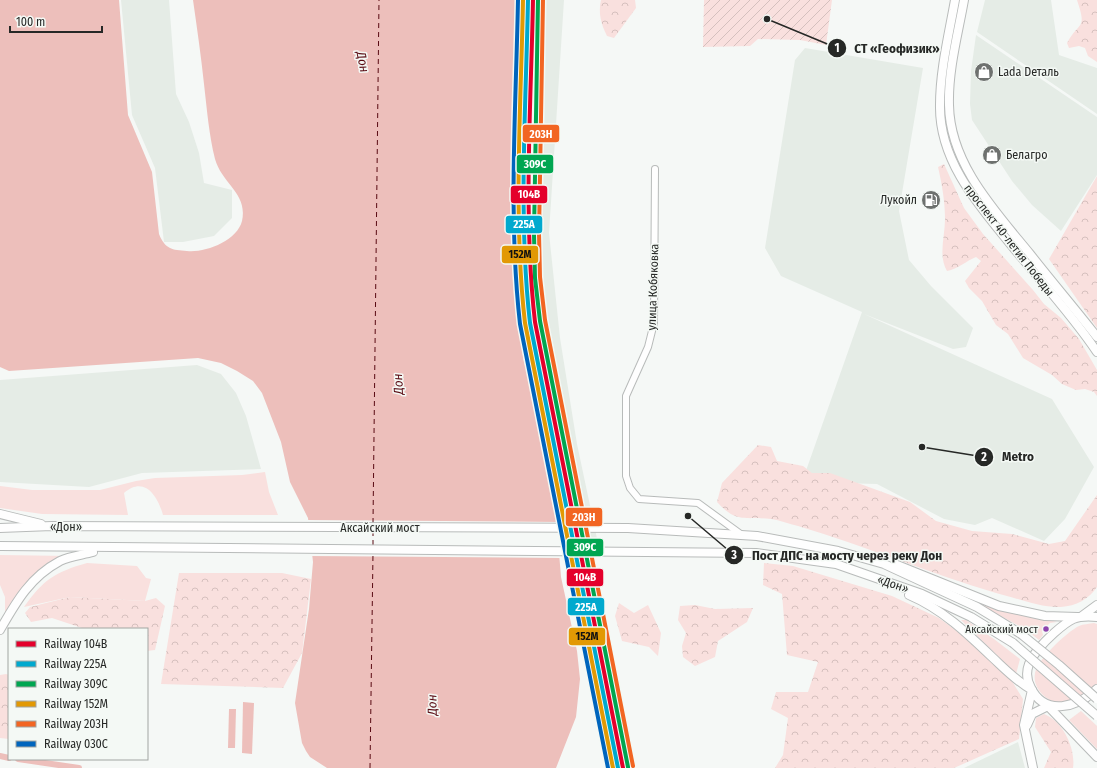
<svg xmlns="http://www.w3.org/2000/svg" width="1097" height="768" font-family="'Fira Sans Condensed',sans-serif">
	<defs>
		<pattern id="forest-crowns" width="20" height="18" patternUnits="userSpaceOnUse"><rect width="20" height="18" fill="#f9e0de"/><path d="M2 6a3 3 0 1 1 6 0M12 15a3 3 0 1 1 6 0" fill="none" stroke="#d5c0be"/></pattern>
		<pattern id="garden-furrows" width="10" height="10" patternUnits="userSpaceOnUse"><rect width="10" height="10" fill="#f9e0de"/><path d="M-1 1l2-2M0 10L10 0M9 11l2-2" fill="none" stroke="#d5c0be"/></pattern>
	</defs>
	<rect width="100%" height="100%" fill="#f5f8f6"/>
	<g fill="#e5ece6">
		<path d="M121 0H169L176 94 189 122 199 153 204 183 232 190V218L214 236 183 242H164L155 168 132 115Z"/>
		<path d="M523 0H564L549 233 560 338 577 444 599 548H566L525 341 517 246 519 87Z"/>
		<path d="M985 0H1051L1059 55 1097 68V114L977 32Z"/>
		<path d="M976 35 1097 117V175L1061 231 1032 205 1012 181 972 120 970 104 971 71Z"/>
		<path d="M805 48 923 68 899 211 909 260 931 286 973 328 966 347 953 349 864 314 1052 399 1094 467 1065 519 1044 541 992 518 975 525 944 519 877 484 802 482 862 312 781 276 765 248 795 60Z"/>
		<path d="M197 365 221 374 236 393 246 416 261 469 142 473 89 487 0 482V380Z"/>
		<path d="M1018 742 1025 768H964Z"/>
	</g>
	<g fill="#f9e0de">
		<path d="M265 472 269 492 278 515H163C158 497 145 475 124 493L128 515 42 514 0 508V486L32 490H100L136 481 155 478 242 475Z"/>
		<path d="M0 555 70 556 59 560 8 612H5V597L0 585Z"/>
		<path d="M87 563 137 566 146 578 151 579 145 601 70 597 24 607C43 580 55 572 87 563Z"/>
		<path d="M966 596 1006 610 1057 622 1050 623 1042 631 1043 635 1039 640 1025 629 967 598Z"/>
		<path d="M961 620H966L994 639 1020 659 1016 674Z"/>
		<path d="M1094 623 1097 624V685C1090 690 1082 699 1075 702 1057 710 1031 693 1035 673 1038 659 1067 632 1079 626 1083 624 1089 624 1094 623Z"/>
		<path d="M1081 711 1097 726V749L1069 720Z"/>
	</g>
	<g fill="url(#forest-crowns)">
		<path d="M601 0H635L636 8 614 38 607 36C601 24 598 13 601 0Z"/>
		<path d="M1077 0H1097V62L1088 56 1085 48 1079 46 1069 48 1067 43C1080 20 1087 30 1077 0Z"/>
		<path d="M944 164 964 208 983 234 1033 290 1044 304 1061 318 1079 339 1097 370V396L1094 392 1085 389 1076 390 1062 384 1052 375 1023 358 1008 334 996 325 982 301 969 288 965 281 981 261 976 257C966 261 958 269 947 271 938 256 945 236 945 219 945 202 942 184 938 167Z"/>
		<path d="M1097 176V328L1049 259Z"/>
		<path d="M758 445 771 447 777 461 803 466 812 473H830L910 502 936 521 972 531 1012 534 1049 544 1065 541 1097 495V587C1089 599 1076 606 1061 607 1040 608 1017 598 996 593 929 573 865 546 798 526 789 524 780 520 771 519 745 516 737 524 717 502L722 483Z"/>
		<path d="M764 563 793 566 892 596 939 618 973 643 1010 678 1023 699 1019 739 954 768H775L783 755 788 718 771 709 776 692H808L818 662 787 655 782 594 763 585Z"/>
		<path d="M179 573H282L311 579 302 653 283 688 161 684Z"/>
		<path d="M70 597 145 601 156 598 165 606 155 650 147 651V629H85L52 618 31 622 25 613 30 607Z"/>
		<path d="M619 603 634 613 648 605 661 633 658 656 649 647 622 641 615 616Z"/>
		<path d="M695 605 715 609 753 608 747 622 718 641 715 657 695 666 683 657 682 646 686 633 678 620 680 606Z"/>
		<path d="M6 674 9 675V739L0 738V675Z"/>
		<path d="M1044 714C1063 721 1076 749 1073 768H1044L1051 752 1035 727 1036 718Z"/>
	</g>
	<path fill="url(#garden-furrows)" d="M704 0H832L826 45 800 40 758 39 750 46 703 47Z"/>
	<g fill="#edbfbb">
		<path d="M0 0H119L128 115 152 172 159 234C165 249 172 250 187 251 205 253 237 241 242 221 248 193 222 184 215 159 209 135 207 110 204 84 201 56 197 28 193 0H521L515 233 516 279 522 349 524 362 539 408 556 516 561 577 577 651 580 679 576 717 556 768H327L310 757 306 751 302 743 295 703 309 609 313 562 308 518 290 482 281 442 262 393 253 381 237 371 221 363 198 358 9 371 0 367Z"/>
		<path d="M243 702 254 703 252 754 242 753Z"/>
		<path d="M229 709H236L235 748H228Z"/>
	</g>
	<path fill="#f5f8f6" d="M307 520 559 522 562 558 310 556Z"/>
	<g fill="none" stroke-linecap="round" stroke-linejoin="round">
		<g stroke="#edbfbb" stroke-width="6">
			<path d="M0 756 9 758"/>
			<path d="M18 759 79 768"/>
		</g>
		<g stroke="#590a12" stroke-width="1" stroke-dasharray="5 4" stroke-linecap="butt">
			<path d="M373 523 379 0"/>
			<path d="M373 545V531"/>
			<path d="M370 768 373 553"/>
		</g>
		<g stroke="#b8bbba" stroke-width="8">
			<path id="minor" d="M655 169 654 323 648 347 626 396V476L630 488 639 499 698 503 742 535"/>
		</g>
		<g stroke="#b8bbba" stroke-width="10">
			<g id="major">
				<path d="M955 0C949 34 940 70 940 105 939 159 976 202 1008 241 1037 277 1071 313 1097 352"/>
				<path d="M964 0C958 34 948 70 949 105 950 164 995 211 1030 254 1052 282 1075 309 1097 337"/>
				<path d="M0 514 41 524"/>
				<path d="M0 528 52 526 628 528 757 536 838 551 884 564 977 607 1021 634"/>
				<path d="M0 546 756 553 836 564 922 594 971 617 1013 643"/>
				<path d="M897 565 999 606 1045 616 1078 617"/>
				<path d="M909 595C942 609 967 633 992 657 1005 669 1016 681 1032 690L1024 725 1033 768"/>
				<path d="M1082 616 1097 605"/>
				<path d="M1097 617C1075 615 1070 619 1054 633 1044 642 1034 652 1029 664 1026 672 1027 681 1031 688 1045 717 1078 707 1097 689"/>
				<path d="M0 630C16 602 30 577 60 561 70 556 82 555 93 552"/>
				<path d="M1027 725 1032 714 1048 706 1097 757"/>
			</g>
		</g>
		<use href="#minor" stroke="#fefefe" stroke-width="6"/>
		<use href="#major" stroke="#fefefe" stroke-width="8"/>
		<g stroke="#b8bbba" stroke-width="10" stroke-linecap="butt">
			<g id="major-bridge">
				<path d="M1021 634 1059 665 1097 699"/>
				<path d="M1013 643 1097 716"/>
			</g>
		</g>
		<use href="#major-bridge" stroke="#fefefe" stroke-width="8"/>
		<g stroke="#f4f9f5" stroke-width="7">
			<path id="rail-1" d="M533 0C531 106 523 217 535 322L623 768"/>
		</g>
		<g stroke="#f4f9f5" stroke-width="7">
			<path id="rail-2" d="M528 0C526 106 518 218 530 323L618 768"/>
		</g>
		<g stroke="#f4f9f5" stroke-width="7">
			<path id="rail-3" d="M538 0 534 234 535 278 540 321 628 767"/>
		</g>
		<g stroke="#f4f9f5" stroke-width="7">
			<path id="rail-4" d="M523 0C521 106 513 218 525 323L613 768"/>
		</g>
		<g stroke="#f4f9f5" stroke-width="7">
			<path id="rail-5" d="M543 0 539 234 540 277 545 320 633 766"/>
		</g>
		<g stroke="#f4f9f5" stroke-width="7">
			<path id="rail-6" d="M518 0C516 107 508 218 520 324L608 768"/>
		</g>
		<use href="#rail-1" stroke="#e4002b" stroke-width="4"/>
		<use href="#rail-2" stroke="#00a9ce" stroke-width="4"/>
		<use href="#rail-3" stroke="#00a651" stroke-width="4"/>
		<use href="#rail-4" stroke="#e29904" stroke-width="4"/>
		<use href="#rail-5" stroke="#f26522" stroke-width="4"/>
		<use href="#rail-6" stroke="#0065bd" stroke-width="4"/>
	</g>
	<defs>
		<g id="shop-disc" transform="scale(1)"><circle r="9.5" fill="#6e716f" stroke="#f4f9f5"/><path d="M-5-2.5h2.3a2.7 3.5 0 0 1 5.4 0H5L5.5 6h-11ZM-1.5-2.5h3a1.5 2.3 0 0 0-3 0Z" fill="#fff"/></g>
		<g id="fuel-disc" transform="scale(1)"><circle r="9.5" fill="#6e716f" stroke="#f4f9f5"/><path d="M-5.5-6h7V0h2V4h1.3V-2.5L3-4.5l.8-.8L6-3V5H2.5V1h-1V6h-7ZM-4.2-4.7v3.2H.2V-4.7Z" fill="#fff"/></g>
	</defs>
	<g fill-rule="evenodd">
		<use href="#shop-disc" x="984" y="72"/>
		<use href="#shop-disc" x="992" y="155"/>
		<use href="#fuel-disc" x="931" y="200"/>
	</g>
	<circle fill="#8e44ad" stroke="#f4f9f5" stroke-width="1.5" cx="1046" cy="629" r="3.5"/>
	<g text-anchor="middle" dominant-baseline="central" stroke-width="3" stroke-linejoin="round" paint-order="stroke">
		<g font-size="11" fill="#262826" stroke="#f4f9f5" text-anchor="end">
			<text x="1038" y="629">Аксайский мост</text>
		</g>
		<g font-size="12" fill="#262826" stroke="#f4f9f5" text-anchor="start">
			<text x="998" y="72">Lada Dеталь</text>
			<text x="1006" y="155">Белагро</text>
			<text x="917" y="200" text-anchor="end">Лукойл</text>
		</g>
		<g font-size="12" fill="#262826" stroke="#f4f9f5">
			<text transform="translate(1009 240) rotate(52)">проспект 40-летия Победы</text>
			<text transform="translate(653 287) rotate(-88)">улица Кобяковка</text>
			<text x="66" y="527">«Дон»</text>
			<text x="380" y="528">Аксайский мост</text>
			<text transform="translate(893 584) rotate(19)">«Дон»</text>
		</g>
		<g font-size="13" font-style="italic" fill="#590a12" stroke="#f4f9f5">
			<text transform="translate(363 62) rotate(79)">Дон</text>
			<text transform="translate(398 384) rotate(-93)">Дон</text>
			<text transform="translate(432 705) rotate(-91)">Дон</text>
		</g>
	</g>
	<path fill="none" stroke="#262826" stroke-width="1.5" d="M767 19L837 48M922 447L984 457M688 516L734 555"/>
	<g fill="#262826" stroke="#f4f9f5" stroke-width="1.5">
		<circle cx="767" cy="19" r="4"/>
		<circle cx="922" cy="447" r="4"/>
		<circle cx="688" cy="516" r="4"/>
		<circle cx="837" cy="48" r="10"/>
		<circle cx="984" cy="457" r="10"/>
		<circle cx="734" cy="555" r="10"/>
	</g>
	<g font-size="12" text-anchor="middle" font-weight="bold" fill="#fff">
		<text x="837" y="52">1</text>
		<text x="984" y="461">2</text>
		<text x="734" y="559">3</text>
	</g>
	<g font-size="13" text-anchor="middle" font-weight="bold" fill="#262826" stroke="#f4f9f5" stroke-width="3" stroke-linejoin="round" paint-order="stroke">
		<text x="897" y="53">СТ «Геофизик»</text>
		<text x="1018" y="461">Metro</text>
		<text x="847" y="560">Пост ДПС на мосту через реку Дон</text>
	</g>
	<g stroke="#f4f9f5" stroke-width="1.5">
		<rect x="522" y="124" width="38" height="19" rx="4" fill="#f26522"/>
		<rect x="516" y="154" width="38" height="20" rx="4" fill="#00a651"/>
		<rect x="510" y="185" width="38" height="19" rx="4" fill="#e4002b"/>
		<rect x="505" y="215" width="38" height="19" rx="4" fill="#00a9ce"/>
		<rect x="501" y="245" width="38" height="19" rx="4" fill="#e29904"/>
		<rect x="565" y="507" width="38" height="20" rx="4" fill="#f26522"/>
		<rect x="566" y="538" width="38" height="19" rx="4" fill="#00a651"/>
		<rect x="566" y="568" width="38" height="19" rx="4" fill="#e4002b"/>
		<rect x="567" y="597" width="38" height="19" rx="4" fill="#00a9ce"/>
		<rect x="568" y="627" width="38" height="19" rx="4" fill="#e29904"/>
	</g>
	<g font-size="11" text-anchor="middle" font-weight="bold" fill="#fff">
		<text x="541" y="138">203Н</text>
		<text x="535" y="168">309С</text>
		<text x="529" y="198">104В</text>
		<text x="524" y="228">225А</text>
		<text x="584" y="521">203Н</text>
		<text x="585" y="551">309С</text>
		<text x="585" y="581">104В</text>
		<text x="586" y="611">225А</text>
	</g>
	<g font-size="11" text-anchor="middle" font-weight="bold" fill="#111">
		<text x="520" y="258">152М</text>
		<text x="587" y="640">152М</text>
	</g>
	<rect x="8" y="628" width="140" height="132" fill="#f4f9f5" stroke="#a2a5a2"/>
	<rect x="16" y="641" width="20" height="6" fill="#e4002b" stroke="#a2a5a2"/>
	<text x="44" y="648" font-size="12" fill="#262826">Railway 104В</text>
	<rect x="16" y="661" width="20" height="6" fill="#00a9ce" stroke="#a2a5a2"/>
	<text x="44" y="668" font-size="12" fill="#262826">Railway 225А</text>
	<rect x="16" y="681" width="20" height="6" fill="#00a651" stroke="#a2a5a2"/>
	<text x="44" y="688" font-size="12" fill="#262826">Railway 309С</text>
	<rect x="16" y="701" width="20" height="6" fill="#e29904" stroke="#a2a5a2"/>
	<text x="44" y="708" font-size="12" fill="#262826">Railway 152М</text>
	<rect x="16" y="721" width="20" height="6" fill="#f26522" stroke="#a2a5a2"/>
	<text x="44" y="728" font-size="12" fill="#262826">Railway 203Н</text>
	<rect x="16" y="741" width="20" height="6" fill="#0065bd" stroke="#a2a5a2"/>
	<text x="44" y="748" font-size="12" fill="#262826">Railway 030C</text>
	<path d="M10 26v6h92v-6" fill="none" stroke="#262826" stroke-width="2"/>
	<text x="16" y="26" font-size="12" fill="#262826" stroke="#f4f9f5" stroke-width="3" paint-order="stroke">100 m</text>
</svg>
